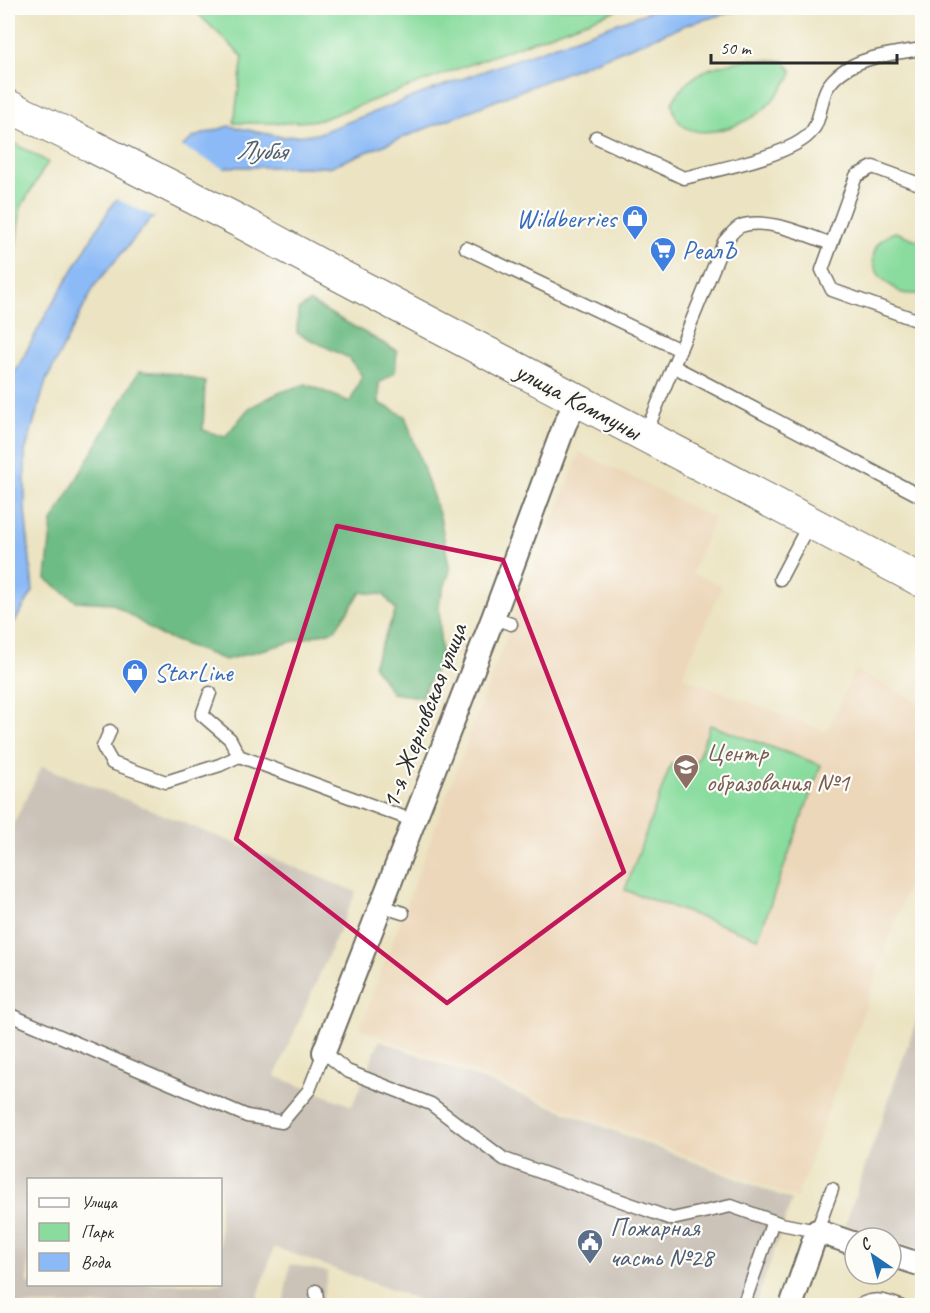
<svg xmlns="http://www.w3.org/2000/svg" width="930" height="1313" font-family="Caveat,sans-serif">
	<rect width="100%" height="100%" fill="#fdfcf7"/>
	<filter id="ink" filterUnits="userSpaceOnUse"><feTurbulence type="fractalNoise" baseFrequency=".0167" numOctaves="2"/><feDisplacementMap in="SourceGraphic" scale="12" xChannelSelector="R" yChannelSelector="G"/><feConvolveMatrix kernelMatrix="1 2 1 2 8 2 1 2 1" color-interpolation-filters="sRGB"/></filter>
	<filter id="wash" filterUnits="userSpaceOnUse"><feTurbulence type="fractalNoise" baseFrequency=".008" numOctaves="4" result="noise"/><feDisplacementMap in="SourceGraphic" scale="24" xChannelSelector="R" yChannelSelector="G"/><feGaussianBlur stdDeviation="1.35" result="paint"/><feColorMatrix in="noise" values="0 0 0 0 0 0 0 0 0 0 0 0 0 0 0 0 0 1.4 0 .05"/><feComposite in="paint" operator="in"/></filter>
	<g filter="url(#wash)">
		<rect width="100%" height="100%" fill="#ebe3c1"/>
		<path fill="#ecd7ba" d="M580 452 714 518 692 573 722 586 682 677 827 732 855 670 922 704V847L797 1198 360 1029 511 624Z"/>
		<g fill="#cbc2b8" fill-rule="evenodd">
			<path d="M42 766 356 892 275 1076 352 1106 380 1040 792 1200 755 1305H433L274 1247 255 1305H8V835ZM28 1180H220V1284H28Z"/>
			<path d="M922 1004V1250L891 1240V1238H884L845 1225Z"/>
			<path d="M290 1264 328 1272 321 1305 283 1306Z"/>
		</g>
		<g fill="#89dc9e" stroke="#5a8464" stroke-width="1.5">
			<path d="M192 8H622L320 120 285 123H234L243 57Z"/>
			<path d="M752 59 784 61 792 71 790 78C781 89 771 105 759 113 739 127 691 145 676 117 674 113 673 108 672 103 690 70 717 64 752 59Z"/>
			<path d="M8 140 48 162 21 207 12 272 8 282Z"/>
			<path d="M895 232 922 242 921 294C915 294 908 294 902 293 898 291 894 287 890 285 866 268 868 243 895 232Z"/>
			<path d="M710 725 821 765 758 938 625 890 671 764 693 771Z"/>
		</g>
		<path fill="#6ebc85" stroke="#4c7458" stroke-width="1.5" d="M310 302 397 351 395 372 379 383V403L405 416 440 517 450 571 439 602 441 659 421 697 392 693 373 665 396 610 384 595 361 592 335 630 225 660 160 635 112 603 76 601 46 579 52 522 139 371 178 374 205 382 203 430 225 437 249 408 278 393 306 384 350 402 362 376 349 358 297 333 298 310Z"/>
		<path fill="#8bbaf6" stroke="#5b7290" stroke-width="1.5" d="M659 8H747L688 24 329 167H228L149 221 95 285 46 381 25 452V510L33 591 8 633 9 384 44 318 113 203 194 137 229 126 282 137 317 134 434 89Z"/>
		<path fill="#ebe3c1" d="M179 145 228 171 158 219 115 198Z"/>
	</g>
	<g filter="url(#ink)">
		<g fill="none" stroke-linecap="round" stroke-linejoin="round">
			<g stroke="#6e6b60" stroke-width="15">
				<g id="service">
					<path d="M596 137 684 178C714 170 795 155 812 131 821 120 820 101 827 88 846 57 891 54 922 49"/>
					<path d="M922 185 873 167 856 176 822 270 832 290 922 322"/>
					<path d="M466 248 680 350"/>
					<path d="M673 366 922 497"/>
					<path d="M645 435 724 242C729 237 735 228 741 226 766 217 807 235 831 244"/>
					<path d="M780 579 810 522"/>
					<path d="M493 618 511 624"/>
					<path d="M210 693 202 715 230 739 239 756 414 821"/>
					<path d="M110 731 103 747 112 763 166 782 220 765 239 756"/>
					<path d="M381 906 403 913"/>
					<path d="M8 1014 247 1116 282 1122 309 1090 324 1052 347 1071 431 1104 504 1159 672 1219 731 1206 781 1224 817 1231 832 1189"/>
					<path d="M316 1291 318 1306"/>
					<path d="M743 1306 773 1221"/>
					<path d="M858 1306C874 1297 884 1300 900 1306"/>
				</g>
			</g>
			<g stroke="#6e6b60" stroke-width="26">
				<g id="minor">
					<path d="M324 1052 493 618 565 424 577 400"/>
					<path d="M891 1255 922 1265"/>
					<path d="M791 1306 817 1231 855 1244"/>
				</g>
			</g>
			<g stroke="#6e6b60" stroke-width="34">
				<path id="secondary" d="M8 106 92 146 235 219 337 274 922 581"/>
			</g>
			<use href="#service" stroke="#fff" stroke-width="12"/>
			<use href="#minor" stroke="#fff" stroke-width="22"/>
			<use href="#secondary" stroke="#fff" stroke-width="32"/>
		</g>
	</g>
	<path fill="none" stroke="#c2185b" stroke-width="4.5" stroke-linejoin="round" d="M337 526 503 560 624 872 447 1003 236 839Z"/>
	<defs>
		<g id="shop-pin" transform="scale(1.35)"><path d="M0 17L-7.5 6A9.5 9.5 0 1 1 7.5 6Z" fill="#3f7fe0" stroke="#fdfcf7"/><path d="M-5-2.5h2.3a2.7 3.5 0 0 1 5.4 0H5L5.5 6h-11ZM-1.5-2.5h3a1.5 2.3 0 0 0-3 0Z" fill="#fff"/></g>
		<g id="supermarket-pin" transform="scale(1.35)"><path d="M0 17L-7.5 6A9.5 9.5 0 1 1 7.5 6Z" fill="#3f7fe0" stroke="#fdfcf7"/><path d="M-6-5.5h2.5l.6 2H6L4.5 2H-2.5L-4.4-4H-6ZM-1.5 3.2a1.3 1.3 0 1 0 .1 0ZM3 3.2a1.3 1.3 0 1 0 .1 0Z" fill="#fff"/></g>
		<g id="university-pin" transform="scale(1.35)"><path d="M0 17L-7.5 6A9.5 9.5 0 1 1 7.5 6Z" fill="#8d6e63" stroke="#fdfcf7"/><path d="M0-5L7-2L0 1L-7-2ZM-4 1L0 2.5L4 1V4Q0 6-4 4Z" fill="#fff"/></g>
		<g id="civic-pin" transform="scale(1.35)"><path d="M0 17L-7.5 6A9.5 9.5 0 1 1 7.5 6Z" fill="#5c6f8a" stroke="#fdfcf7"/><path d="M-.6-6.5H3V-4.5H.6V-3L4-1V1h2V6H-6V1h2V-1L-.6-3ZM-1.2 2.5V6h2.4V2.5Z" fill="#fff"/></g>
	</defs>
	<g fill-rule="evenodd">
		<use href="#shop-pin" x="635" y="218"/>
		<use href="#supermarket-pin" x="663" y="250"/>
		<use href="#shop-pin" x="135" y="672"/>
		<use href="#university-pin" x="686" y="767"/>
		<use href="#civic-pin" x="590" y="1242"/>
	</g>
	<g text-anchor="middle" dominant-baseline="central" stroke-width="4.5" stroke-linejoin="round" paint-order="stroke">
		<g font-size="26" fill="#366cbe" stroke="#fdfcf7" text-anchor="start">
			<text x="616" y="218" text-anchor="end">Wildberries</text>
			<text x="682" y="250">РеалЪ</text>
			<text x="154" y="672">StarLine</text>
		</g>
		<g font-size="26" fill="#2b2b2b" stroke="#fdfcf7">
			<text transform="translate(578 401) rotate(28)">улица Коммуны</text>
			<text transform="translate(424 716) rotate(-69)">1-я Жерновская улица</text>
		</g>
		<g font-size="26" fill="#785e54" stroke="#fdfcf7" text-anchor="start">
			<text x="706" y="752">Центр<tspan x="706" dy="30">образования №1</tspan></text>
		</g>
		<g font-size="26" fill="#4e5e75" stroke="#fdfcf7" text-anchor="start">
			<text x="610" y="1227">Пожарная<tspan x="610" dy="30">часть №28</tspan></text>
		</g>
		<g font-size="27" font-style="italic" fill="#4d5d72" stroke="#fdfcf7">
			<text transform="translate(261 150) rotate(2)">Лубья</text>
		</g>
	</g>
	<rect width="930" height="1313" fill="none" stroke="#fdfcf7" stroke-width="30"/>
	<rect x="27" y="1178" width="195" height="108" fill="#fdfcf7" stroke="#a9a8a5" stroke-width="1.5"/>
	<rect x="39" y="1198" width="30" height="9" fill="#ffffff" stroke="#a9a8a5" stroke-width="1.5"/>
	<text x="81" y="1208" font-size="18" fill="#2b2b2b">Улица</text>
	<rect x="39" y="1223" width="30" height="18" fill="#89dc9e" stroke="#a9a8a5" stroke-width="1.5"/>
	<text x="81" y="1238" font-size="18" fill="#2b2b2b">Парк</text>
	<rect x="39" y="1253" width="30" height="18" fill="#8bbaf6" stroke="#a9a8a5" stroke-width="1.5"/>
	<text x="81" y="1268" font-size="18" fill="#2b2b2b">Вода</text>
	<g transform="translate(873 1256) rotate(325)"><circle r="28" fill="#fdfcf7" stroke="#a9a8a5" stroke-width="1.5"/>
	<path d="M0-4.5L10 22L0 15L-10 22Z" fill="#1f6fb2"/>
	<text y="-9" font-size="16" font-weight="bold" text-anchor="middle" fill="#2b2b2b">С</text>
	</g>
	<path d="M711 54v9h186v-9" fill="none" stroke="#2b2b2b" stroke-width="3"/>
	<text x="720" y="54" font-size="18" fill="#2b2b2b" stroke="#fdfcf7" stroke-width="4.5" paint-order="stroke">50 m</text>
</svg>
